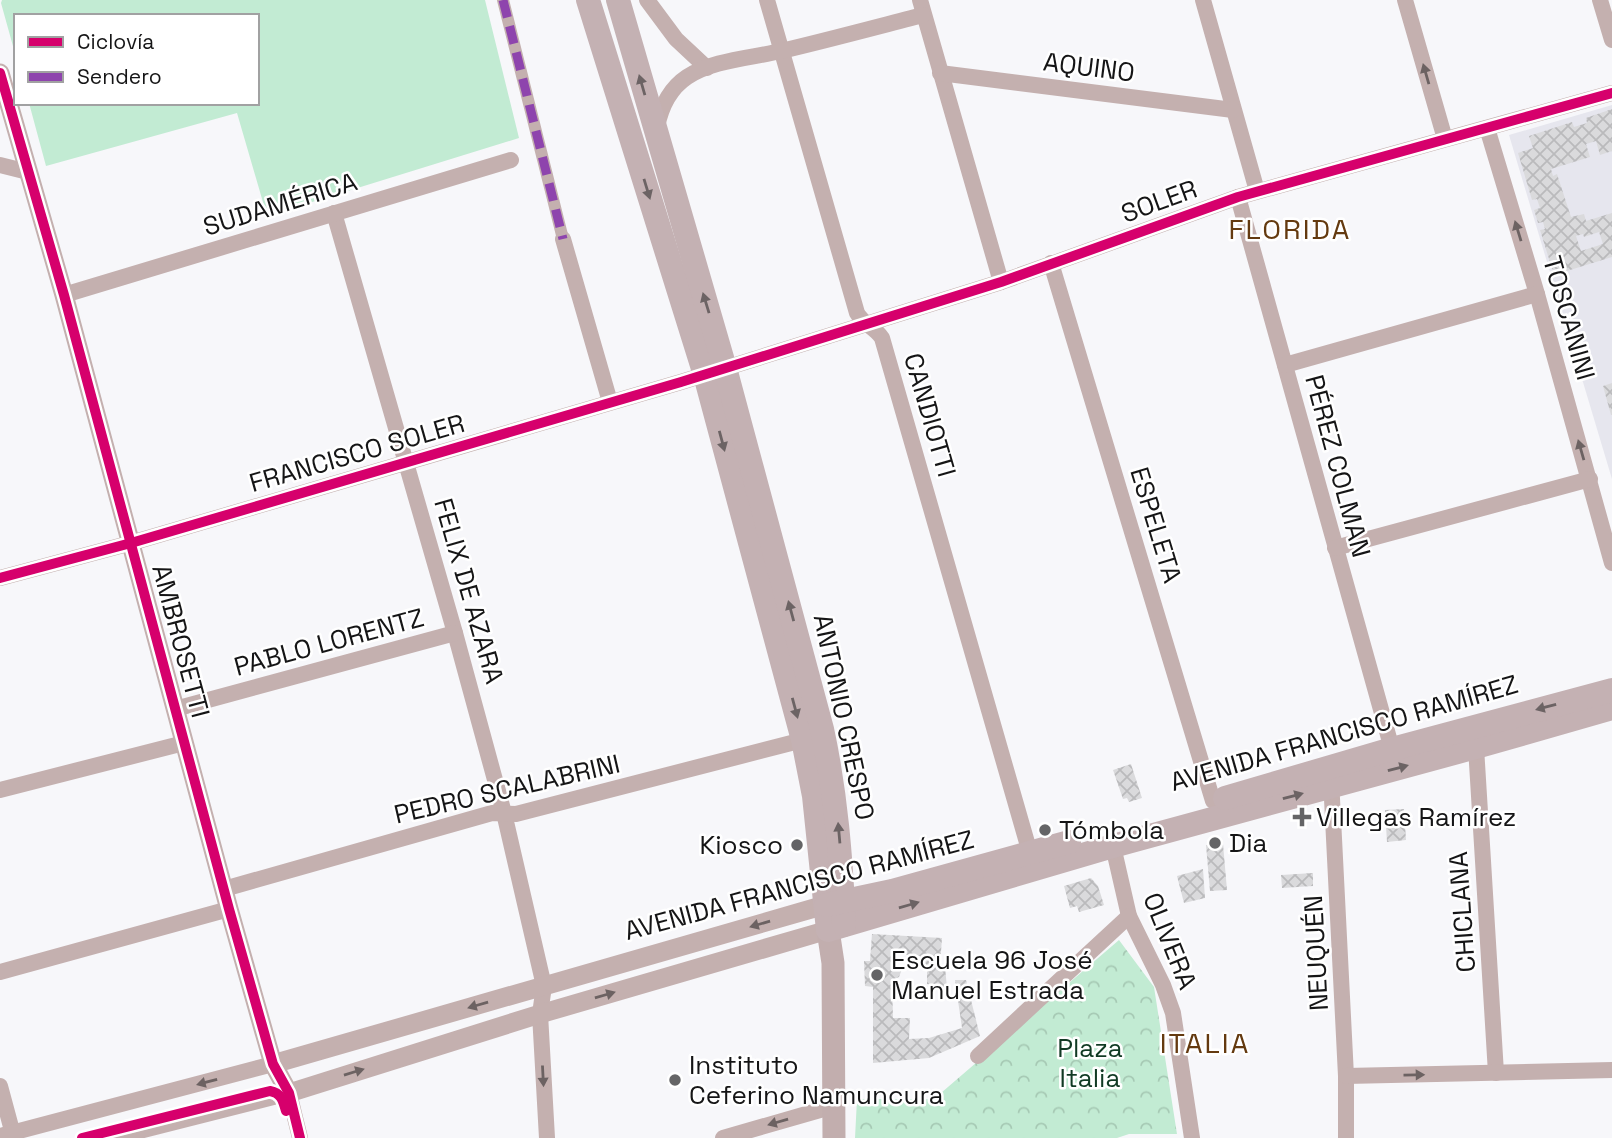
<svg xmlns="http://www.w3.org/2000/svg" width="1612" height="1138" font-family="'Space Grotesk',sans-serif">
	<defs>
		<pattern id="park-crowns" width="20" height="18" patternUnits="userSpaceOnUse" patternTransform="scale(1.75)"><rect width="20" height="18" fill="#c2ebd3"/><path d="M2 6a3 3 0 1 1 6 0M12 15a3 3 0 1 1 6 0" fill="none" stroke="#a6c9b4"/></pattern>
		<pattern id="building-cross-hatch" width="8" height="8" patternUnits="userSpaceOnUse" patternTransform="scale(1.75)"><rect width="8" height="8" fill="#dadadc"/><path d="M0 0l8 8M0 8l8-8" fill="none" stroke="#bababc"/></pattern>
	</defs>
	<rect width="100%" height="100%" fill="#f7f7fa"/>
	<path fill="#e6e6ee" d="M1612 105V479L1509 135Z"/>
	<path fill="#c2ebd3" d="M2 0H485L519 138 267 216 237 113 46 166 29 103H257V16H16V57L1 3Z"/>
	<path fill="url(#park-crowns)" d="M1119 940 1154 987 1177 1134H1129L1117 1138H855L857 1099H934Z"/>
	<g fill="url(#building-cross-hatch)" fill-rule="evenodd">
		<path d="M1612 109V151L1600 155 1596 141 1586 144 1590 157 1551 169 1553 176 1557 174 1571 217 1584 214 1586 221 1612 213V257L1554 275 1540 230 1545 229 1543 222 1538 223 1534 210 1540 208 1537 199 1532 200 1518 153 1533 148 1529 136 1572 122 1574 127 1587 123 1586 118ZM1599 232 1603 244 1581 251 1576 236 1583 234 1584 237Z"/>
		<path d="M1612 383V415H1611L1603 386Z"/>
		<path d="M1131 764 1142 798 1129 802 1127 798 1123 799 1113 770Z"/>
		<path d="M1404 809 1406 840 1387 842 1385 810Z"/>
		<path d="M1223 844 1227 890 1210 891 1206 845Z"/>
		<path d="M1203 869 1205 898 1184 903 1177 876Z"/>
		<path d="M1313 873V886L1282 888 1281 875Z"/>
		<path d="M1091 878 1098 886 1104 905 1079 912 1077 906 1070 908 1064 886Z"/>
		<path d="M872 934 942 938 940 966 945 967 947 988 927 984V965H920V956L893 954 894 962 902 969 899 977 892 980 893 1018H910L909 1039 929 1038 962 1028 955 980H966L980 1036 929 1058 873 1063V987L865 986 864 961H870Z"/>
	</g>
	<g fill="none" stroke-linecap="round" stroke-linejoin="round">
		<path stroke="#c4b0af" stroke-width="12" d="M503 0 563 239"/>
		<g stroke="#c4b0af" stroke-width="16">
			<path d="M647 0 676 39 707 68"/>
			<path d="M767 0 857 313C863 324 875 327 882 338L1030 853"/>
			<path d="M920 0 1001 282"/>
			<path d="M1203 0 1257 191"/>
			<path d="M1405 0 1445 139"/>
			<path d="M1600 0 1612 40"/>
			<path d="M940 73 1233 110"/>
			<path d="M657 127C661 107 669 89 687 77 712 60 751 58 781 51 828 40 876 27 923 15"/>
			<path d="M1487 128 1537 294 1612 563"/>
			<path d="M0 165 28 172"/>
			<path d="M1238 197 1392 749"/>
			<path d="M334 213 455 633 504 813 544 986 540 1014 547 1138"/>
			<path d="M563 239 610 402"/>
			<path d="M1051 263 1213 801"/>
			<path d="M64 295 511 160"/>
			<path d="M1285 365 1537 294"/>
			<path d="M1335 548 1590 479"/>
			<path d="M0 578 131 543 681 382 1001 282 1238 197 1612 93"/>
			<path d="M175 709 455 633"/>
			<path d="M1476 747 1496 1073"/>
			<path d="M1331 779 1346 1076V1138"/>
			<path d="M0 790 184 743"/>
			<path d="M1113 846 1129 916 1163 985 1173 1013 1192 1138"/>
			<path d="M224 889 492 813 516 814 803 740"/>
			<path d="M0 972 229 909"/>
			<path d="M978 1056 1129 916"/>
			<path d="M1346 1076 1612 1070"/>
			<path d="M0 1086 14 1138"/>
			<path d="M0 1136 273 1064"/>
			<path d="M112 1138 289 1093 300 1138"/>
			<path d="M723 1138 834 1106"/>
		</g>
		<g stroke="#c4b0af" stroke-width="19">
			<path d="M0 73 64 295 229 909 273 1064 289 1093 540 1014 828 930"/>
			<path d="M273 1064 825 905"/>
		</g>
		<path stroke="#c2aeae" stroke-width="23" d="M828 930 833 963 834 1138"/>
		<g stroke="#c4b1b3" stroke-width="24">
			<path d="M588 0 705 375 803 740 814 796 828 930 1113 846 1476 747 1612 708"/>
			<path d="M618 0 725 368 822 729C836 794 841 858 844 925"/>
			<path d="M1225 798 1392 749 1612 690"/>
			<path d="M826 905 892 891 1069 842"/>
		</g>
		<path stroke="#8e44ad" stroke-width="9" stroke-dasharray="18 9" stroke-linecap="butt" d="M503 0 563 239"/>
		<g stroke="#fff" stroke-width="15">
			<g id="cycleway">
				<path d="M0 73 64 295 229 909 273 1064 289 1093 300 1138"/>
				<path d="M0 578 131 543 681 382 1001 282 1238 197 1612 93"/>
				<path d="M82 1138 270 1091C281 1093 283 1100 286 1111"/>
			</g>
		</g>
		<use href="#cycleway" stroke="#d6006c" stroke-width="10"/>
	</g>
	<defs><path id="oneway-solid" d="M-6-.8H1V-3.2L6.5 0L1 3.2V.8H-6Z" transform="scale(1.75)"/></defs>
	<g fill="#6c6262">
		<use href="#oneway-solid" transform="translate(1426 74) rotate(-106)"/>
		<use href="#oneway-solid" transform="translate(1518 231) rotate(-107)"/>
		<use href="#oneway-solid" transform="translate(1581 450) rotate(-106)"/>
		<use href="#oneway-solid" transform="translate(760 924) rotate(164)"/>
		<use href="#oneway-solid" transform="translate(605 995) rotate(-16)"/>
		<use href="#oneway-solid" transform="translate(478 1005) rotate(164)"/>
		<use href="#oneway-solid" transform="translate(354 1072) rotate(-17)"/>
		<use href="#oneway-solid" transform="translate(1414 1075) rotate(-1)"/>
		<use href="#oneway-solid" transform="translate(543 1076) rotate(87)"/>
		<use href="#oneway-solid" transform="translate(207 1082) rotate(165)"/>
		<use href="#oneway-solid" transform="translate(778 1122) rotate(164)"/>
	</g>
	<g fill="#6c6364">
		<use href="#oneway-solid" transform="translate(642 85) rotate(-106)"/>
		<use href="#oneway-solid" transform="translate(647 189) rotate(73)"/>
		<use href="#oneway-solid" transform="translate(706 303) rotate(-107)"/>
		<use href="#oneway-solid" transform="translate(722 441) rotate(75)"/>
		<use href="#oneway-solid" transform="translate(791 611) rotate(-105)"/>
		<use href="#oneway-solid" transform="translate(1546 707) rotate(165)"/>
		<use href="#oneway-solid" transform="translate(795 708) rotate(75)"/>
		<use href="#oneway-solid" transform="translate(1398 768) rotate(-15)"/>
		<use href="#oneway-solid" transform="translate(1293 796) rotate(-15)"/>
		<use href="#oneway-solid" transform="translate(839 833) rotate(-95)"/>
		<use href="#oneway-solid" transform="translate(909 905) rotate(-16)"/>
	</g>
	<g fill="#646466" stroke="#fff" stroke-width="2.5">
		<path d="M1298.5 806.5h7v7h7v7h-7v7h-7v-7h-7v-7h7z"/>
		<circle cx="1045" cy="830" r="7"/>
		<circle cx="1215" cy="843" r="7"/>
		<circle cx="797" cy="845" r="7"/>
		<circle cx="877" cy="975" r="7"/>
		<circle cx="675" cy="1080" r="7"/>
	</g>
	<g text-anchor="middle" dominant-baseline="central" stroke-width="5" stroke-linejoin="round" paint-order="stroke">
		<g font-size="26" fill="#151516" stroke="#fff">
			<text transform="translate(1089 67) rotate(7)">AQUINO</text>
			<text transform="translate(1159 201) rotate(-20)">SOLER</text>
			<text transform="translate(280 204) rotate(-17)">SUDAMÉRICA</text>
			<text transform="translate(1569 318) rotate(74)">TOSCANINI</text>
			<text transform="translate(930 415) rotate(74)">CANDIOTTI</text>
			<text transform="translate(357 453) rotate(-16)">FRANCISCO SOLER</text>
			<text transform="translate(1338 466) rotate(75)">PÉREZ COLMAN</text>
			<text transform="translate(1156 525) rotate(73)">ESPELETA</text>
			<text transform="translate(469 591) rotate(74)">FELIX DE AZARA</text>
			<text transform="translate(181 641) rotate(75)">AMBROSETTI</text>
			<text transform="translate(329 642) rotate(-15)">PABLO LORENTZ</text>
			<text transform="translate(844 717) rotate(78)">ANTONIO CRESPO</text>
			<text transform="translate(1344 733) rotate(-16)">AVENIDA FRANCISCO RAMÍREZ</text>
			<text transform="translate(507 789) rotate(-13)">PEDRO SCALABRINI</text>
			<text transform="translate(799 885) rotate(-15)">AVENIDA FRANCISCO RAMÍREZ</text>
			<text transform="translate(1462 912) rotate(-94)">CHICLANA</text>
			<text transform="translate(1170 941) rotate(68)">OLIVERA</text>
			<text transform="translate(1316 953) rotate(-93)">NEUQUÉN</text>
		</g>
		<g font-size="26" fill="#151516" stroke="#fff" text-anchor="start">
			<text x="1316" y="817">Villegas Ramírez</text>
			<text x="1059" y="830">Tómbola</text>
			<text x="1229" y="843">Dia</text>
			<text x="783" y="845" text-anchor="end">Kiosco</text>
			<text x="891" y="960">Escuela 96 José<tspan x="891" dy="30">Manuel Estrada</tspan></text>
			<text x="689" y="1065">Instituto<tspan x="689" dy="30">Ceferino Namuncura</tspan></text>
		</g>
		<g font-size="26" fill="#113a24" stroke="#fff">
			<text x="1090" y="1048">Plaza<tspan x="1090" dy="30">Italia</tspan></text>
		</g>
		<g font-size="28" letter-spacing="2" fill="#643a10" stroke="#fff">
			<text x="1290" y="229">FLORIDA</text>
			<text x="1205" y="1043">ITALIA</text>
		</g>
	</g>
	<rect x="14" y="14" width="245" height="91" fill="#ffffff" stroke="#a1a1a2" stroke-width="2"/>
	<rect x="28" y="37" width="35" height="10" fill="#d6006c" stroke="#a1a1a2" stroke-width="2"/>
	<text x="77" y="49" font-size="21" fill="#151516">Ciclovía</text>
	<rect x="28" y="72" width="35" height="10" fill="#8e44ad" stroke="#a1a1a2" stroke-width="2"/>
	<text x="77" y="84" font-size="21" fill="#151516">Sendero</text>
</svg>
